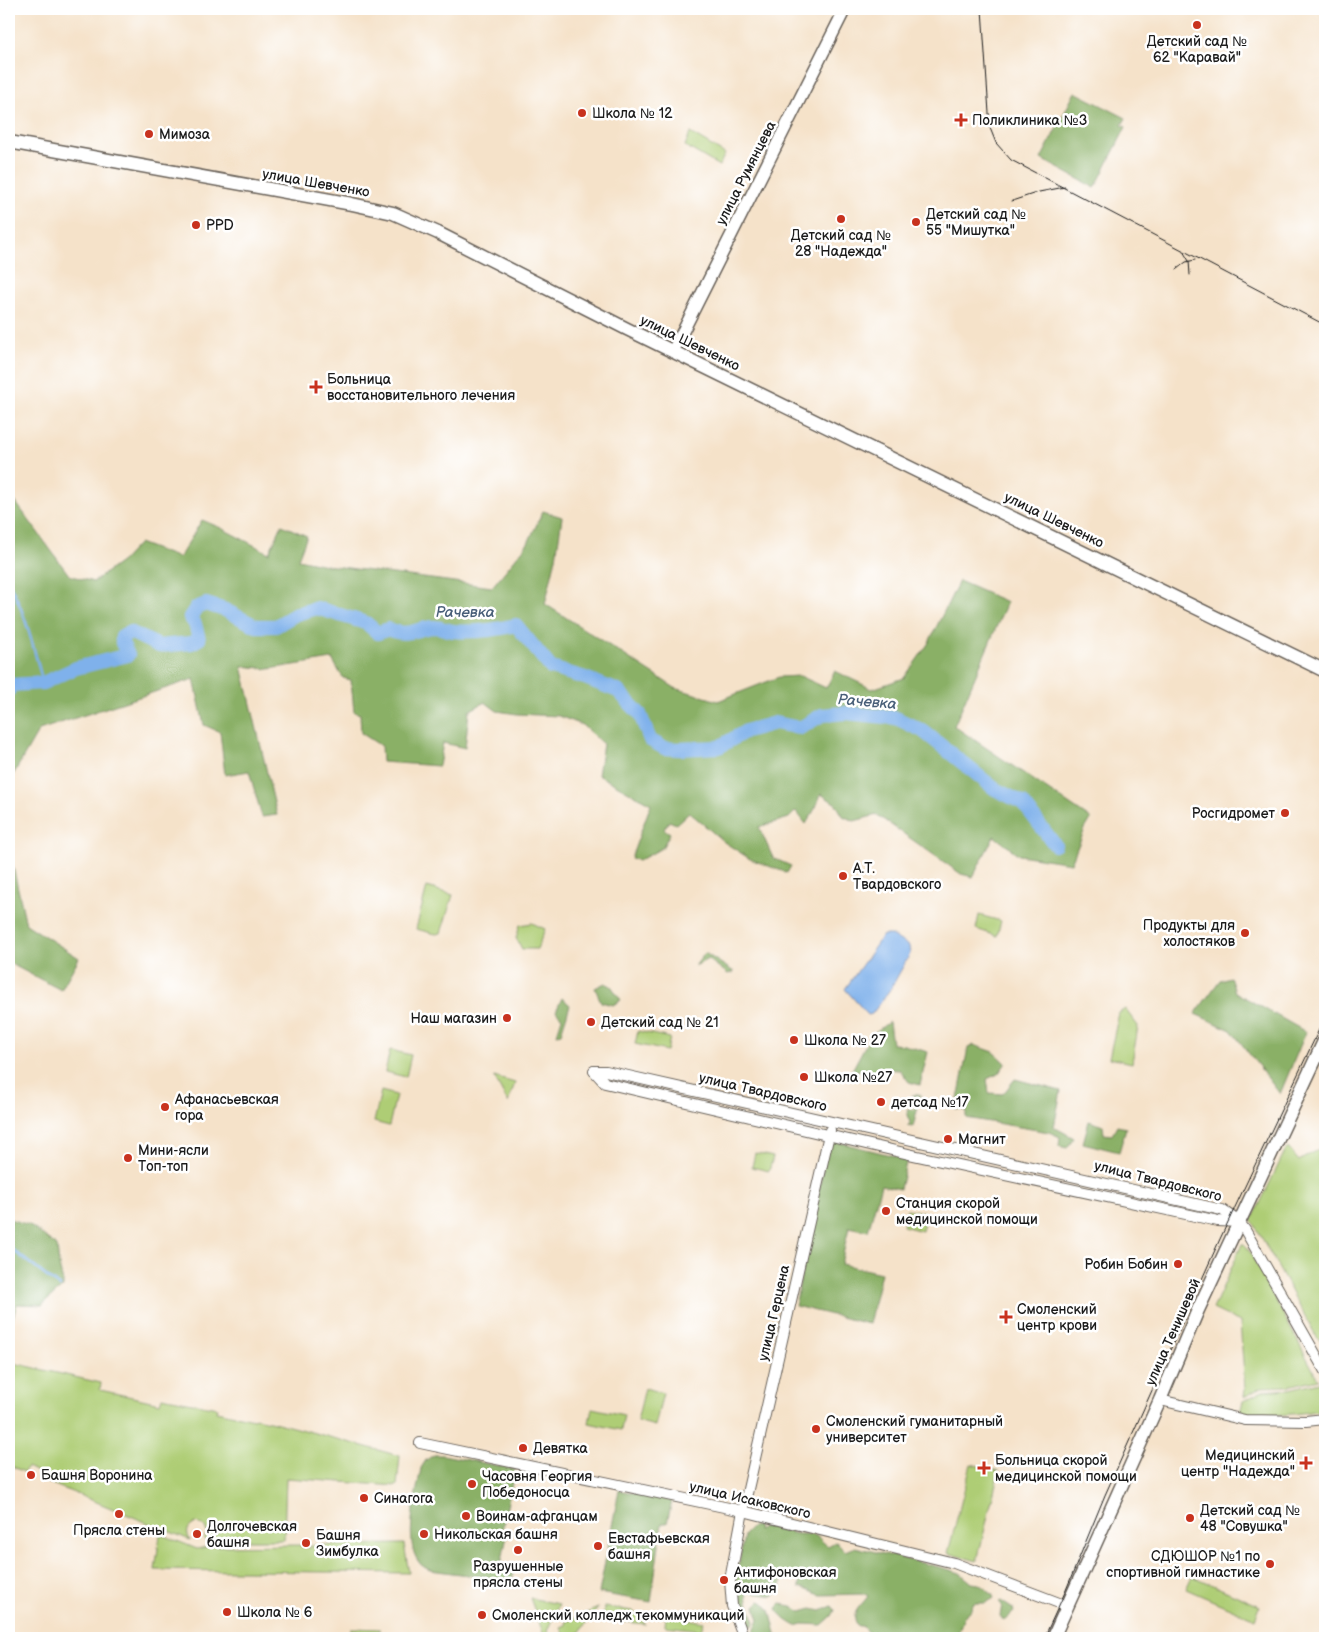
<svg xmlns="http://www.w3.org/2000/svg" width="1334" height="1647" font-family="'Balsamiq Sans',sans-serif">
	<rect width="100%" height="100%" fill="#fff"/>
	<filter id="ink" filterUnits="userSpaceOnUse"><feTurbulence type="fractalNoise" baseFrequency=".02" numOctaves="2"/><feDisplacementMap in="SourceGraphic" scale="10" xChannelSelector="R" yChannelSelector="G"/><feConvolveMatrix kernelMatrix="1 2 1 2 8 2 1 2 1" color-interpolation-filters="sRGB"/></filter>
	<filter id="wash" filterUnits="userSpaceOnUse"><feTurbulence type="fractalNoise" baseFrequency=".0096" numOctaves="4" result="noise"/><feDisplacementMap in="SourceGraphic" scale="20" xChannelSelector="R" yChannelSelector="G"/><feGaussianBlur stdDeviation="1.12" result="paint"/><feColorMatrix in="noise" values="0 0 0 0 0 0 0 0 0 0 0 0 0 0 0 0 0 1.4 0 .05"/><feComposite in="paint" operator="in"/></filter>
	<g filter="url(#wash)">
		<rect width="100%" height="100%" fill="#f5e2c9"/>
		<g fill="#aecd75" stroke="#657448">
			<path d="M690 133 725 154 719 166 685 146Z"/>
			<path d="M427 887 453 895 441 933 436 934 416 929Z"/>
			<path d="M979 915 1001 921 997 936 976 929Z"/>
			<path d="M532 923 545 929 537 949H522L516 938 520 925Z"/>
			<path d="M1125 1009 1138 1026 1132 1063 1109 1058 1119 1013Z"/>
			<path d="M638 1031 670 1038 667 1051 635 1044Z"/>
			<path d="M390 1050 411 1055 406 1077 385 1072Z"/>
			<path d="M494 1077 515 1083 508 1103Z"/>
			<path d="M381 1091 396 1095 389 1126 374 1122Z"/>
			<path d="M1325 1145V1344L1324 1345 1316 1336 1252 1220 1285 1151 1288 1148 1299 1161Z"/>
			<path d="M755 1153 773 1157 769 1171 752 1167Z"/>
			<path d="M907 1209 926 1213 922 1231 903 1226Z"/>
			<path d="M1242 1244H1244L1247 1247 1318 1379 1289 1386 1262 1387 1244 1397 1245 1389 1240 1322 1213 1309Z"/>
			<path d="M9 1362 101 1383 100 1390 160 1403 162 1397 217 1408 216 1411 254 1419 255 1418 274 1422 400 1456 397 1486 286 1478 284 1540H204L207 1532 203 1525 196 1523C188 1527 185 1531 190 1540L37 1478 39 1473 27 1467 24 1472 9 1465Z"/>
			<path d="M1319 1382 1325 1394V1410C1296 1414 1269 1418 1240 1412L1243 1401 1263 1391 1289 1389Z"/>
			<path d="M645 1388 663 1393 655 1426 637 1421Z"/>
			<path d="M592 1408 624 1415 621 1430 589 1423Z"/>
			<path d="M971 1464 999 1471 977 1561 948 1553Z"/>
			<path d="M160 1534 197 1549 211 1546 301 1545V1547L311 1548V1545L404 1544 409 1573 155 1570Z"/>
			<path d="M1192 1576 1260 1606 1255 1619 1186 1589Z"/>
			<path d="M530 1598 559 1604 547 1631 550 1637 545 1638Z"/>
			<path d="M604 1607 633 1611 646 1624 603 1620Z"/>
			<path d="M598 1608 575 1638H566L561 1627 566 1625 565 1622Z"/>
			<path d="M666 1615 704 1622 701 1630 665 1626Z"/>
			<path d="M351 1628 380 1629V1638H351Z"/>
		</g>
		<g fill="#8ab066" stroke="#536641">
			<path d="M1075 92 1126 118 1122 125 1126 127 1095 188 1041 159Z"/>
			<path d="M9 493 69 575 93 582 122 561 139 543 179 558 202 520 221 528 269 553 282 525 307 536 298 559 326 565 492 587 528 543 543 511 562 517 556 558 545 604 675 688 718 701 779 677 800 676 826 688 835 671 872 689 904 678 928 644 959 581 1007 602 954 726 1091 819 1085 829 1071 863 1019 855 994 836 973 877 961 874 877 815 854 821 843 816 836 804 821 794 816 807 806 824 796 811 789 818 759 827 773 858 791 866 787 873 750 859 724 842 689 812 676 824 669 821 664 829 670 833 662 848 638 861 631 858 651 804 598 775 603 744 582 725 559 716 517 714 497 711 485 702 469 711 465 748 443 743 439 766 382 762 381 746 361 733 360 714 354 712 351 680 343 678 332 659 269 669 242 666 277 815 262 817 249 771 225 775 220 732 204 725 194 679 39 730 9 782Z"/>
			<path d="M9 849 26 924 79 958 61 990 9 963Z"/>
			<path d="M705 953 734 972 728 974 708 959 695 966Z"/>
			<path d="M1230 977 1235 992 1306 1032 1280 1094 1231 1030 1195 1014 1220 980Z"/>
			<path d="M605 983 611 986 621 1000 613 1005 601 1002 595 988Z"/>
			<path d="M562 998 570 1005 561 1033 557 1034 562 1018 556 1011Z"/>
			<path d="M889 1022 892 1044 904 1045 928 1052 920 1085 909 1082 900 1070 884 1069 880 1076 870 1075 865 1069 851 1072 871 1035Z"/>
			<path d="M974 1045 994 1052 1006 1063 998 1074 987 1079 989 1093 1003 1094 1015 1079 1061 1091 1054 1127 1074 1138 1067 1148 1059 1146 1060 1137 1049 1132 966 1118V1110L956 1109 968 1048Z"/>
			<path d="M912 1095H921L913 1127 907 1126 910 1123 907 1110 915 1109 917 1106Z"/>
			<path d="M1089 1121 1103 1126 1104 1134 1112 1135 1117 1126 1126 1128 1119 1152 1083 1143Z"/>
			<path d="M829 1140 907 1159 900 1189 881 1185 868 1231 849 1227 841 1264 881 1273 869 1324 795 1306Z"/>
			<path d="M9 1219 29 1225 57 1246 59 1266 63 1282V1287L42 1305 17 1304 9 1332Z"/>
			<path d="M434 1455H443L515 1469 502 1530 508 1531 501 1565 514 1568 512 1581 430 1570C397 1559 417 1493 421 1468L426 1460Z"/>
			<path d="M619 1490 672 1501 667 1523H662L651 1602 599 1593Z"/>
			<path d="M753 1526H757L758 1530 762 1527C769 1528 774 1526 781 1528 785 1529 788 1532 792 1533 800 1535 808 1533 816 1536 821 1539 823 1543 828 1546L835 1542 839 1544 845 1551 855 1547 947 1569 960 1573 972 1583 979 1584 992 1594 994 1598 986 1603H974L970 1611 964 1616 958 1634 964 1638 925 1637 897 1638 895 1631C887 1631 881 1636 872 1637L862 1626H858C849 1612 861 1607 868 1596L865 1594 821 1595C813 1593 807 1589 799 1587L800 1576 783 1574 781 1588 773 1596 754 1593 747 1583 745 1584 749 1606 755 1622 754 1625 747 1626 740 1612 736 1598 735 1585 744 1535Z"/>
			<path d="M760 1601 764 1603 770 1610 777 1638H754L755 1628 759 1620 755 1606Z"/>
			<path d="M1001 1601 1013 1609 1014 1612 1004 1621 1000 1616 1002 1605 999 1602Z"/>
			<path d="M781 1604 792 1606 801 1612 812 1609 821 1611 832 1606 835 1610 832 1616 822 1625 803 1624 796 1626C789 1622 780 1617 777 1608Z"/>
		</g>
		<path fill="#7fb1eb" stroke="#4e6684" d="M883 935H891L909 946 910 954 891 988 872 1014 868 1015 845 989Z"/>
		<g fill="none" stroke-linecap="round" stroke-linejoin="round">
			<g stroke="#7fb1eb" stroke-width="2.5">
				<path d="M9 583C26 613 34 650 43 683"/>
				<path d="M9 1247 60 1287"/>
			</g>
			<path stroke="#7fb1eb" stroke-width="14" d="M9 690 10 685 43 683 76 668 128 655 122 643V636L130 632 159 646 192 643 199 639 195 624 190 617 196 608 206 604 225 610 256 626H276L296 614 317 608 366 623 378 633 388 629C409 638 415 628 434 627 440 627 447 630 453 631 475 633 495 630 516 625L551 668 585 678 618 691 640 714 650 740 664 748 679 749 719 747 746 731 775 723 800 728 822 715 846 713 896 718 923 731 995 789 1023 803 1055 845"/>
		</g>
	</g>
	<g filter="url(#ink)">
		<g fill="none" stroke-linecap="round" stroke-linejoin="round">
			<g stroke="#686159" stroke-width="12">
				<g id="tertiary">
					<path d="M594 1071H606L1222 1210 1239 1222 1245 1230 1325 1371"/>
					<path d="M594 1071 605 1083 913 1155 1218 1221 1239 1222"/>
					<path d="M1160 1400 1245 1420 1306 1421 1325 1419"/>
					<path d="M420 1443 743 1511 954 1563 1067 1606"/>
					<path d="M744 1638 732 1606 730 1580 743 1511 830 1130"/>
				</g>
			</g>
			<g stroke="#686159" stroke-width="14">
				<path id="secondary" d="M673 351 845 9"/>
			</g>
			<g stroke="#686159" stroke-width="15">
				<g id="primary">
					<path d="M9 142 352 204 393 213 438 233 627 329 1325 671"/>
					<path d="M1053 1638 1160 1400 1198 1310 1325 1039"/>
				</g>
			</g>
			<use href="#tertiary" stroke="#fff" stroke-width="10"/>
			<use href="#secondary" stroke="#fff" stroke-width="11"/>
			<use href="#primary" stroke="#fff" stroke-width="12"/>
			<g stroke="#1c1c1c" stroke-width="1">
				<path d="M982 9 990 128 996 143 1011 160 1325 325"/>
				<path d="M1012 201 1039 192 1065 187"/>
				<path d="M1183 251 1189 261 1190 275"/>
				<path d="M1177 269 1186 262 1195 260"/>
				<path d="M1044 1638 1066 1590 1105 1495 1220 1239 1325 1017"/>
			</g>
		</g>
	</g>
	<g fill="#c8321e" stroke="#fff" stroke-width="2">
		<circle cx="1197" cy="25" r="5"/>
		<circle cx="582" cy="113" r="5"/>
		<path d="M958.5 112.5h5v5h5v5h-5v5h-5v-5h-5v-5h5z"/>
		<circle cx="149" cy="134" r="5"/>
		<circle cx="841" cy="219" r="5"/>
		<circle cx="916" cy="222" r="5"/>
		<circle cx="196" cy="225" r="5"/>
		<path d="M313.5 379.5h5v5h5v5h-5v5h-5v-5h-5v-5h5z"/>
		<circle cx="1285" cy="813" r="5"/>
		<circle cx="843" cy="876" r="5"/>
		<circle cx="1245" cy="933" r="5"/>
		<circle cx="507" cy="1018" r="5"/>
		<circle cx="591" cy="1022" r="5"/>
		<circle cx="794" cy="1040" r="5"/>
		<circle cx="804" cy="1077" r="5"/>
		<circle cx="881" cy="1102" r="5"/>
		<circle cx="165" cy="1107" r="5"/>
		<circle cx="948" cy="1139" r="5"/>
		<circle cx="128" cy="1158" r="5"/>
		<circle cx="886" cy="1211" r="5"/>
		<circle cx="1178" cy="1264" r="5"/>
		<path d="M1003.5 1309.5h5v5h5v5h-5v5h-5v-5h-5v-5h5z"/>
		<circle cx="816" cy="1429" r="5"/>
		<circle cx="523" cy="1448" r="5"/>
		<path d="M1303.5 1455.5h5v5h5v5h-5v5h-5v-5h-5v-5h5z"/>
		<path d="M981.5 1460.5h5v5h5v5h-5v5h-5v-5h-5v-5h5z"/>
		<circle cx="31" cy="1475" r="5"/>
		<circle cx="472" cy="1484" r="5"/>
		<circle cx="364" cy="1498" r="5"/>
		<circle cx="119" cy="1514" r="5"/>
		<circle cx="466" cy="1516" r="5"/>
		<circle cx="1190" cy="1518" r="5"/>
		<circle cx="197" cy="1534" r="5"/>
		<circle cx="424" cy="1534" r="5"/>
		<circle cx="306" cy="1543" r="5"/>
		<circle cx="598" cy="1546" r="5"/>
		<circle cx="518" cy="1550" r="5"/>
		<circle cx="1270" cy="1564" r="5"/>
		<circle cx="724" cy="1580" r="5"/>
		<circle cx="227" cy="1612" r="5"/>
		<circle cx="482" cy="1615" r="5"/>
	</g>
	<g text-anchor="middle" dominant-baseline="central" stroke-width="5" stroke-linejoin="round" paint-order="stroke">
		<g font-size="14" fill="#1c1c1c" stroke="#fff" text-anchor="start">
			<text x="1197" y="41" text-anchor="middle">Детский сад №<tspan x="1197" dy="16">62 "Каравай"</tspan></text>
			<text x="592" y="113">Школа № 12</text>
			<text x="972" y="120">Поликлиника №3</text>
			<text x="159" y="134">Мимоза</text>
			<text x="926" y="214">Детский сад №<tspan x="926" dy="16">55 "Мишутка"</tspan></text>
			<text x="206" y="225">PPD</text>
			<text x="841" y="235" text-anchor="middle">Детский сад №<tspan x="841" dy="16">28 "Надежда"</tspan></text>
			<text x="327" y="379">Больница<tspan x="327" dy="16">восстановительного лечения</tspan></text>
			<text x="1275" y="813" text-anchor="end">Росгидромет</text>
			<text x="853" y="868">А.Т.<tspan x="853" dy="16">Твардовского</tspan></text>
			<text x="1235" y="925" text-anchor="end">Продукты для<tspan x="1235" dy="16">холостяков</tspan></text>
			<text x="497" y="1018" text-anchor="end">Наш магазин</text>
			<text x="601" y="1022">Детский сад № 21</text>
			<text x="804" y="1040">Школа № 27</text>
			<text x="814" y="1077">Школа №27</text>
			<text x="175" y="1099">Афанасьевская<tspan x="175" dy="16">гора</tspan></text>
			<text x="891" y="1102">детсад №17</text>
			<text x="958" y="1139">Магнит</text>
			<text x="138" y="1150">Мини-ясли<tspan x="138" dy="16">Топ-топ</tspan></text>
			<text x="896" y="1203">Станция скорой<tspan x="896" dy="16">медицинской помощи</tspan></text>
			<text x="1168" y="1264" text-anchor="end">Робин Бобин</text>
			<text x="1017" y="1309">Смоленский<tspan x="1017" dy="16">центр крови</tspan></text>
			<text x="826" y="1421">Смоленский гуманитарный<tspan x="826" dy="16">университет</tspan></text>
			<text x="533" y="1448">Девятка</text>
			<text x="1295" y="1455" text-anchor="end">Медицинский<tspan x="1295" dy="16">центр "Надежда"</tspan></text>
			<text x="995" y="1460">Больница скорой<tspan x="995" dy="16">медицинской помощи</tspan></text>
			<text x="41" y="1475">Башня Воронина</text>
			<text x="482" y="1476">Часовня Георгия<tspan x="482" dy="16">Победоносца</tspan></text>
			<text x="374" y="1498">Синагога</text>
			<text x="1200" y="1510">Детский сад №<tspan x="1200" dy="16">48 "Совушка"</tspan></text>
			<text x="476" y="1516">Воинам-афганцам</text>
			<text x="207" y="1526">Долгочевская<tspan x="207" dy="16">башня</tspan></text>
			<text x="119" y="1530" text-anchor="middle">Прясла стены</text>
			<text x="434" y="1534">Никольская башня</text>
			<text x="316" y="1535">Башня<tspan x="316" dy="16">Зимбулка</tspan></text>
			<text x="608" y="1538">Евстафьевская<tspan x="608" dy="16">башня</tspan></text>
			<text x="1260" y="1556" text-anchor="end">СДЮШОР №1 по<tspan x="1260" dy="16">спортивной гимнастике</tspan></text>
			<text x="518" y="1566" text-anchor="middle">Разрушенные<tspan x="518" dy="16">прясла стены</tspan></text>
			<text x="734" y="1572">Антифоновская<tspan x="734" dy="16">башня</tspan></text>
			<text x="237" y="1612">Школа № 6</text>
			<text x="492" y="1615">Смоленский колледж текоммуникаций</text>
		</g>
		<g font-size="14" fill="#1c1c1c" stroke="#fff">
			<text transform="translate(746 173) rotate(-63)">улица Румянцева</text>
			<text transform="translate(316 183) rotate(10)">улица Шевченко</text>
			<text transform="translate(690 343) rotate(26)">улица Шевченко</text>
			<text transform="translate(1054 520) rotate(26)">улица Шевченко</text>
			<text transform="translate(763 1092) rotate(13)">улица Твардовского</text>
			<text transform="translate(1158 1181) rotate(14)">улица Твардовского</text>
			<text transform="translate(774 1313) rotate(-77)">улица Герцена</text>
			<text transform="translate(1173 1332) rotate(-66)">улица Тенишевой</text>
			<text transform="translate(750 1500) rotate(13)">улица Исаковского</text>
		</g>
		<g font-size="15" font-style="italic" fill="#495f79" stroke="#fff">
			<text x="465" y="612">Рачевка</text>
			<text transform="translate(867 702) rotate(5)">Рачевка</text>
		</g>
	</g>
	<rect width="1334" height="1647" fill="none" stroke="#fff" stroke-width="30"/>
</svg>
